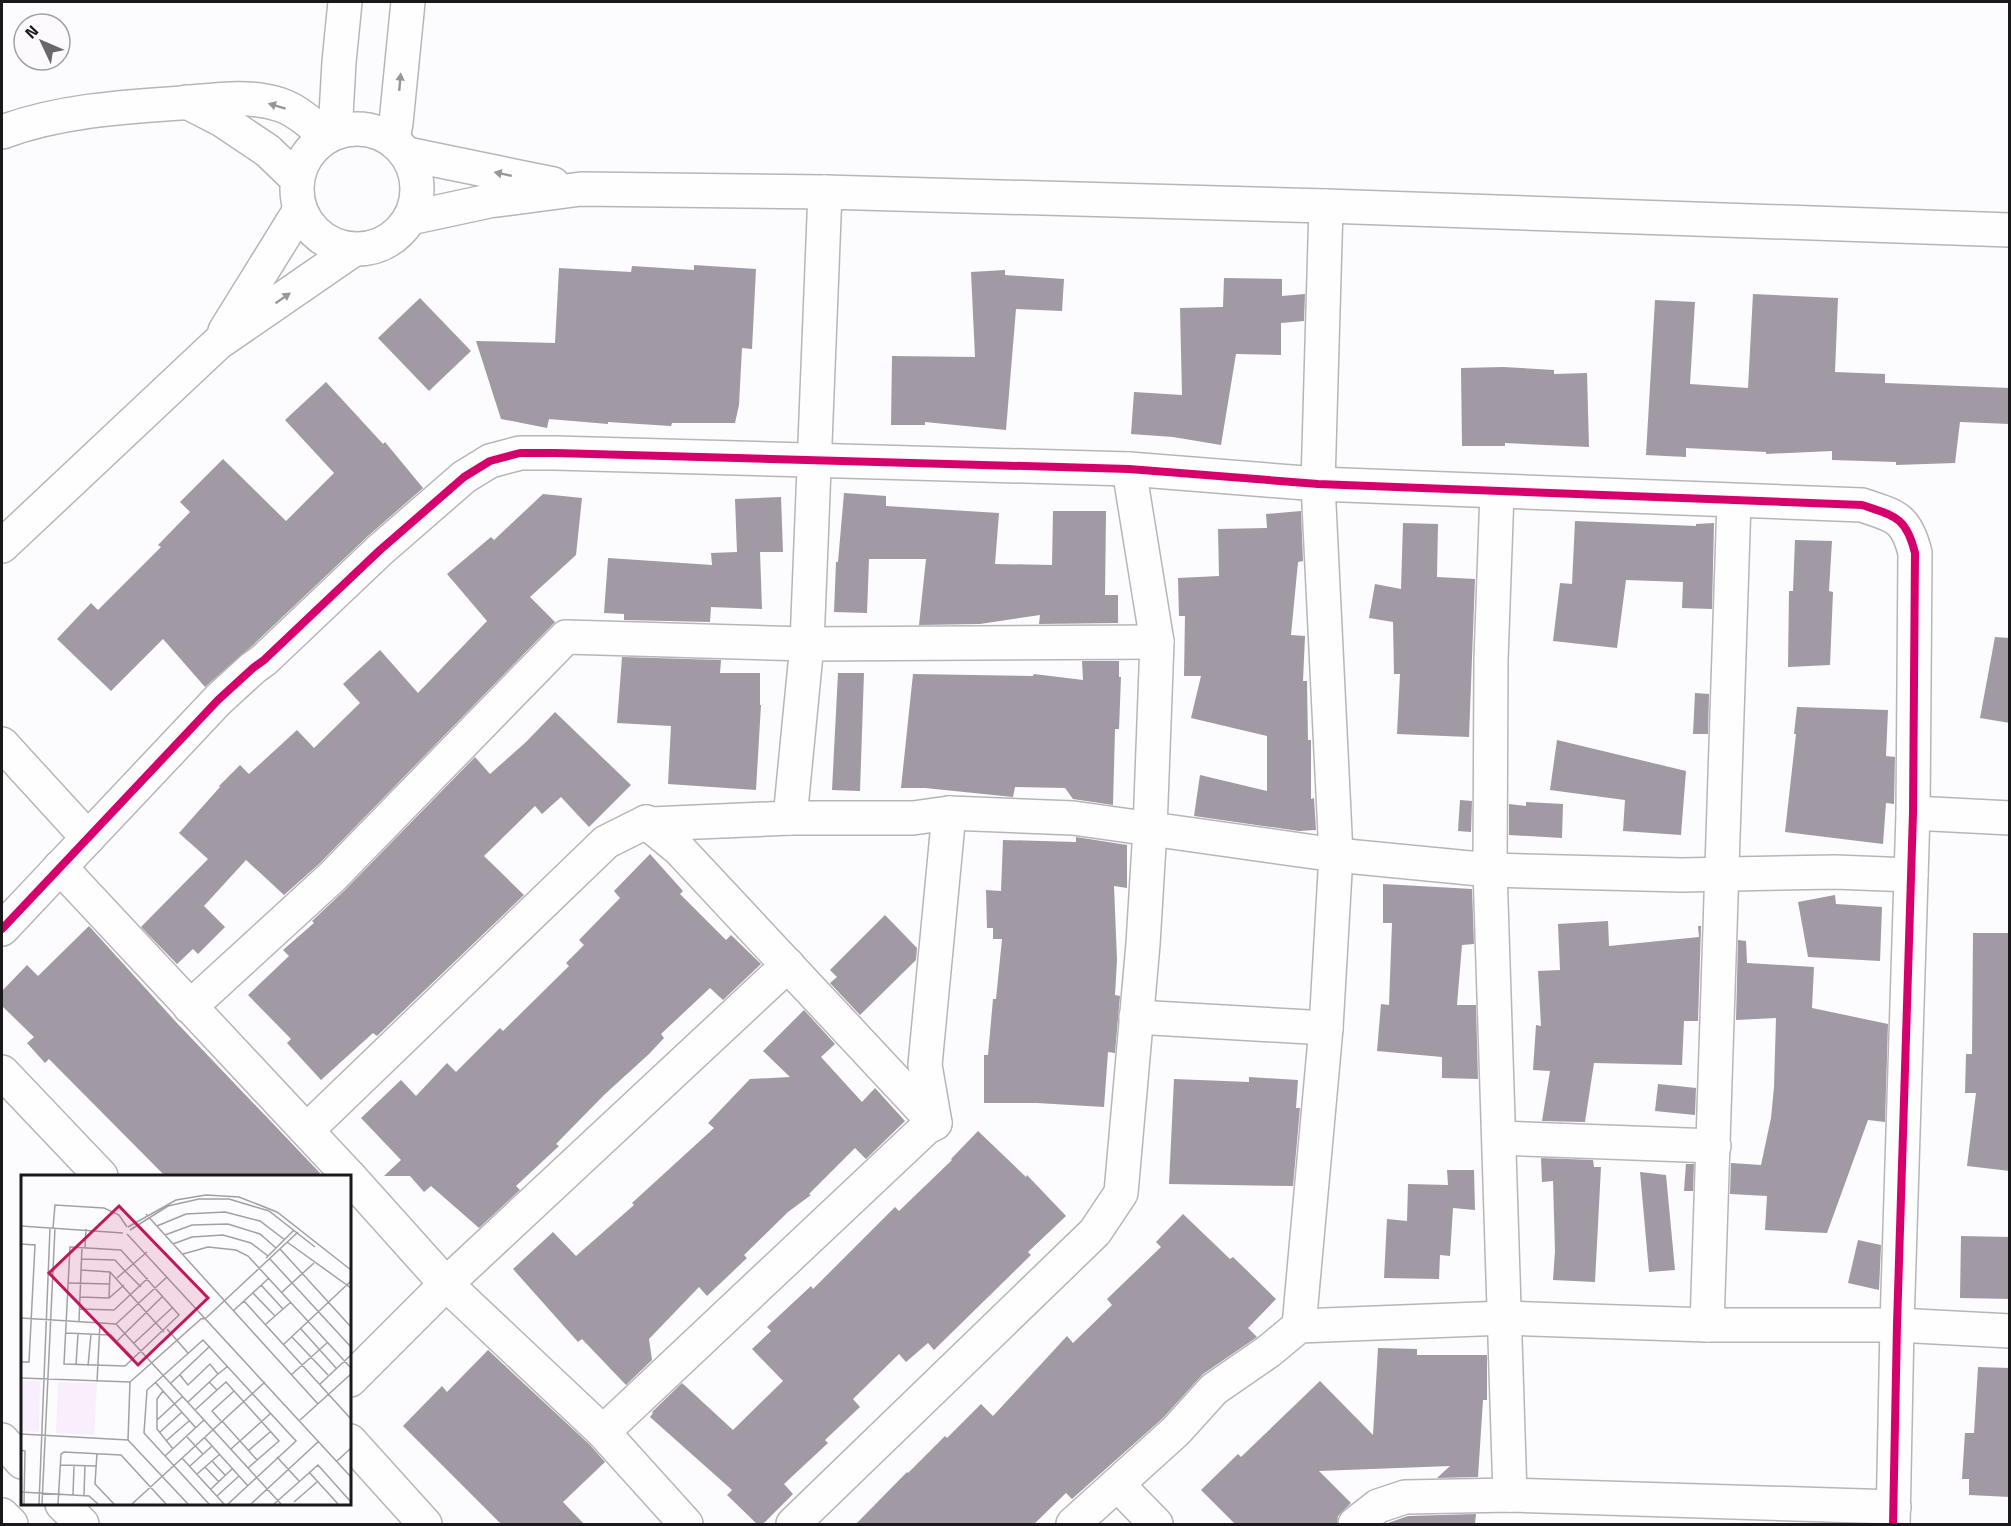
<svg xmlns="http://www.w3.org/2000/svg" width="2011" height="1526" font-family="'Titillium Web',sans-serif">
	<rect width="100%" height="100%" fill="#fcfbfd"/>
	<g fill="#a199a3">
		<path d="M694 265 756 269 752 349 742 348 739 405 735 423H672L671 426 608 422V424L549 419 547 428 501 419 476 341 555 343 559 268 631 272 632 266 694 270Z"/>
		<path d="M1005 270V275L1064 279 1062 311 1016 309 1006 430 925 422V425H891L892 356 975 357 971 272Z"/>
		<path d="M1224 278 1282 279V296L1305 294 1304 321 1281 323V355L1236 354 1221 445 1173 437 1131 434 1134 392 1182 395 1180 308 1223 307Z"/>
		<path d="M1753 294 1838 298 1835 372 1885 374V383L2010 388V424L1960 422 1955 463 1896 465V462L1832 460V451L1766 454V452L1686 448V457L1646 455 1655 300 1695 302 1690 384 1748 388Z"/>
		<path d="M420 298 471 351 429 391 378 338Z"/>
		<path d="M1503 367 1554 370V374L1587 373 1589 447 1505 443V446H1462L1461 368Z"/>
		<path d="M326 382 383 444 385 442 423 488 368 536 252 646 205 687 163 639 111 691 57 639 91 603 98 610 161 547 158 545 190 512 180 502 223 459 286 521 334 473 285 420Z"/>
		<path d="M844 493 886 496V506L999 513 995 564 1052 565 1053 511H1106L1105 595H1118V623L1039 624 1040 615 980 624 919 625 926 559H869L867 613 834 612 836 562H838Z"/>
		<path d="M543 494 582 498 576 555 530 597 555 622 319 864 284 895 246 860 204 906 225 927 198 954 193 949 177 964 141 927 208 859 179 833 220 787 219 786 240 765 249 774 297 730 314 748 360 703 343 684 380 650 418 693 487 621 447 574 491 537 494 540Z"/>
		<path d="M781 497 783 552H760L762 609 711 607 710 622 624 620V614L604 613 608 558 712 565 711 553 737 552 735 499Z"/>
		<path d="M1301 511 1303 561 1298 562 1291 635 1305 636 1303 681H1307L1308 740H1311V799L1314 798 1316 830 1299 831 1194 816 1200 775 1267 791V736L1191 718 1201 676H1184L1185 616H1179L1178 578 1219 576 1218 529 1267 528 1266 514Z"/>
		<path d="M1575 521 1696 526V524L1714 523 1712 609 1682 608 1683 582 1626 580 1617 648 1553 641 1560 583 1572 584Z"/>
		<path d="M1403 523 1438 524 1437 577 1475 579 1469 737 1397 734 1400 674H1394L1393 622 1369 618 1375 584 1401 589Z"/>
		<path d="M1795 540 1832 541 1829 591 1833 592 1830 665 1788 667 1789 591H1793Z"/>
		<path d="M1995 637 2010 638V723L1980 718Z"/>
		<path d="M622 657 721 660 720 673H760V705H761L756 790 668 784 671 726 617 723Z"/>
		<path d="M1082 661H1119V677H1121L1119 729H1115L1113 805 1073 799 1065 788 1015 787 1013 797 925 788H901L913 674 1033 676 1034 674 1083 680Z"/>
		<path d="M838 673H864L860 791 832 790Z"/>
		<path d="M1695 693 1709 694 1708 734H1693Z"/>
		<path d="M1797 707 1888 710 1886 756 1895 757 1894 804 1886 803 1883 844 1785 832 1796 734H1794Z"/>
		<path d="M555 712 631 785 589 827 561 797 542 814 535 806 484 856 524 895 377 1036 373 1033 321 1080 287 1043 291 1039 248 995 289 956 283 950 314 923 312 921 345 890 475 757 490 774 526 742Z"/>
		<path d="M1557 740 1686 771 1681 835 1623 831 1625 800 1550 790Z"/>
		<path d="M1460 800 1472 801 1471 832 1458 831Z"/>
		<path d="M1526 802 1563 804 1562 838 1509 835V804L1526 806Z"/>
		<path d="M1076 837 1127 845V888L1114 886 1117 960 1115 995 1120 996 1115 1053 1108 1052 1104 1107 1037 1103H984V1055H988L993 999H996L1002 939H993V928H987L986 890 1001 891 1003 840 1076 842Z"/>
		<path d="M650 854 683 891 680 894 726 940 731 935 761 964 723 1000 710 988 661 1034 664 1038 649 1054 604 1095 556 1144 559 1146 516 1186 520 1190 479 1228 431 1186 424 1192 410 1176H384L401 1160 361 1118 401 1080 416 1096 447 1063 456 1072 500 1028 503 1031 569 966 566 963 584 945 579 940 620 898 614 891Z"/>
		<path d="M1383 884 1472 889 1474 944 1462 945 1457 1005H1476L1478 1079 1442 1078V1057L1377 1051 1381 1004 1389 1005 1392 923H1383Z"/>
		<path d="M1835 895 1836 904 1882 907 1880 961 1808 957 1798 902Z"/>
		<path d="M885 915 917 948 916 960 860 1015 830 983 837 977 830 970Z"/>
		<path d="M1608 921 1609 946 1699 937 1698 926H1701L1698 1021H1684L1682 1065 1594 1063 1585 1122 1542 1121 1550 1071 1533 1070 1536 1025 1541 1026 1538 971 1560 970 1558 924Z"/>
		<path d="M89 926 176 1022 320 1173 317 1176H165L49 1059 45 1063 27 1043 34 1037 2 1006V991L27 965 38 976Z"/>
		<path d="M1973 933H2010V1171L1967 1166 1976 1093H1965L1966 1054H1972Z"/>
		<path d="M1738 940 1746 941 1747 963 1814 967 1812 1008 1888 1024 1885 1122 1868 1120 1827 1233 1765 1230 1767 1196 1730 1194 1731 1163 1761 1165 1771 1118 1774 1087 1776 1018 1736 1020Z"/>
		<path d="M804 1010 835 1044 821 1057 862 1102 875 1088 905 1121 866 1159 855 1148 809 1194 811 1195 788 1212 744 1255 747 1258 707 1296 699 1287 649 1339 652 1360 626 1385 582 1339 578 1342 513 1269 553 1232 576 1256 634 1205 632 1203 714 1128 708 1123 750 1079 790 1077 763 1051Z"/>
		<path d="M1249 1077 1298 1080 1296 1108H1300L1293 1186 1169 1184 1174 1079 1249 1082Z"/>
		<path d="M1658 1084 1696 1088 1695 1115 1655 1111Z"/>
		<path d="M978 1131 1026 1177 1027 1175 1066 1216 1028 1252 1031 1255 934 1350 928 1343 906 1362 899 1354 853 1399 860 1407 825 1440 828 1443 784 1484 793 1494 763 1524H757L727 1495 732 1490 650 1417 653 1413 652 1412 682 1383 733 1430 783 1381 752 1349 771 1331 767 1327 811 1286 813 1289 895 1207 899 1211 952 1160 951 1159Z"/>
		<path d="M1541 1158 1593 1160 1594 1167H1601L1595 1282 1553 1280 1555 1251 1553 1181 1542 1182Z"/>
		<path d="M1686 1164H1694L1693 1191H1684Z"/>
		<path d="M1447 1170H1474L1475 1210 1453 1208 1450 1256 1440 1255 1439 1279 1384 1278 1387 1219 1407 1221 1408 1184 1448 1185Z"/>
		<path d="M1640 1172 1666 1175 1675 1270 1649 1272Z"/>
		<path d="M1183 1214 1230 1259 1233 1257 1276 1299 1248 1328 1257 1337 1203 1374 1163 1418 1072 1499 1066 1493 1034 1524H856L907 1472 908 1473 945 1436 947 1438 981 1404 993 1416 1067 1336 1073 1343 1112 1305 1107 1299 1161 1247 1156 1242Z"/>
		<path d="M1961 1236 2010 1237V1299L1960 1298Z"/>
		<path d="M1858 1240 1881 1245 1879 1290 1848 1283Z"/>
		<path d="M1378 1348 1417 1349V1355H1487V1400H1483L1478 1477 1437 1478 1450 1466 1319 1471 1351 1503 1338 1516 1337 1524H1235L1201 1490 1238 1454 1241 1457 1320 1381 1373 1435Z"/>
		<path d="M488 1350 590 1445 605 1462 563 1502 584 1524H501L403 1426 442 1386 447 1392Z"/>
		<path d="M1978 1367 2010 1368V1497L1969 1495V1479H1962L1965 1433H1974Z"/>
		<path d="M1476 1514 1475 1524H1385L1408 1516Z"/>
	</g>
	<g fill="none" stroke-linecap="round" stroke-linejoin="round">
		<g stroke="#b7b5b8" stroke-width="36">
			<g id="minor">
				<path d="M187 102 222 120 268 151 297 179"/>
				<path d="M2 132C59 111 121 107 181 103 215 100 248 94 281 105 298 111 313 125 326 137"/>
				<path d="M335 133 339 62 345 2"/>
				<path d="M393 140 396 123 408 2"/>
				<path d="M1497 492 1491 660 1490 870 1510 1495"/>
				<path d="M2 744 88 838"/>
				<path d="M1913 813 2010 818"/>
				<path d="M790 818 807 644 1157 642"/>
				<path d="M60 867 349 1176"/>
				<path d="M2 929 218 700 253 668 264 660 380 550 464 477 490 461 520 453H555L1129 469 1318 484 1862 505C1894 516 1906 516 1915 553L1913 813 1897 1325 1893 1524"/>
				<path d="M190 1007 332 877 566 637 807 644 825 192"/>
				<path d="M1136 1017 1326 1028"/>
				<path d="M2 1072 101 1176"/>
				<path d="M935 1123 925 1065 949 813"/>
				<path d="M307 1130 606 842 646 822 651 824 790 818H913L949 813 1073 818 1336 855 1490 870 1682 875 1835 872 1911 875"/>
				<path d="M1500 1138 1714 1146"/>
				<path d="M350 1177 446 1284 603 1432 686 1524"/>
				<path d="M1707 1325 1734 501"/>
				<path d="M1299 1326 1326 1028 1336 855 1318 484 1326 206"/>
				<path d="M350 1380 446 1284 788 965"/>
				<path d="M603 1432 926 1128 935 1123 679 849 646 822"/>
				<path d="M2 1440 22 1462"/>
				<path d="M350 1441 425 1524"/>
				<path d="M1118 1485 1156 1524"/>
				<path d="M62 1504 82 1524"/>
				<path d="M2 1515 11 1524"/>
				<path d="M793 1524 1095 1232 1121 1193 1143 944 1150 829 1157 642 1129 469"/>
				<path d="M1073 1524 1176 1431 1214 1389 1269 1351 1299 1326 1505 1318 1707 1325H1897L2010 1331"/>
				<path d="M1355 1524 1378 1506 1405 1497 1510 1495 1894 1507"/>
			</g>
		</g>
		<g stroke="#b7b5b8" stroke-width="36">
			<g id="major">
				<circle cx="357" cy="189" r="60"/>
				<path d="M407 154 553 184"/>
				<path d="M410 218 489 201 581 189 825 192 1326 206 2010 230"/>
				<path d="M225 331 300 210"/>
				<path d="M2 546 218 343 353 250"/>
			</g>
		</g>
		<use href="#minor" stroke="#fffeff" stroke-width="33"/>
		<use href="#major" stroke="#fffeff" stroke-width="33"/>
		<g stroke="#fdfafe" stroke-width="11">
			<path id="cycleway" d="M2 929 218 700 253 668 264 660 380 550 464 477 490 461 520 453H555L1129 469 1318 484 1862 505C1894 516 1906 516 1915 553L1913 813 1897 1325 1893 1524"/>
		</g>
		<use href="#cycleway" stroke="#d6006c" stroke-width="8"/>
	</g>
	<defs><path id="oneway-solid" d="M-6-.8H1V-3.2L6.5 0L1 3.2V.8H-6Z" transform="scale(1.5)"/></defs>
	<g fill="#989699">
		<use href="#oneway-solid" transform="translate(400 82) rotate(-85)"/>
		<use href="#oneway-solid" transform="translate(277 106) rotate(-163)"/>
		<use href="#oneway-solid" transform="translate(503 174) rotate(-168)"/>
		<use href="#oneway-solid" transform="translate(283 298) rotate(-35)"/>
	</g>
	<g transform="translate(21 1175)">
		<rect width="330" height="330" fill="#fcfbfd"/>
		<path d="M0 205 19 206 18 257 0 256ZM37 207 76 208 73 260 35 258Z" fill="#f9effc"/>
		<path fill="none" stroke="#a2a0a3" stroke-width="1.5" d="M125 39 297 229M0 51 102 58M136 51 165 39 204 37 239 46 264 65M107 52 155 25 185 20 218 22 256 37 330 95M32 53 34 30 83 33 98 40 106 52M109 55 147 31 178 24H208L248 36 294 72M106 59 330 302M144 60 171 50 207 49 239 59 255 73M266 67 330 113M0 69 14 70 8 187H0M152 69 171 62 202 60 230 68 247 81M49 72 100 75 158 140 104 191 43 189ZM64 72 65 54M259 74 330 152M162 79 187 72 215 75 227 81 330 193M245 83 273 55M60 84 94 85 104 96 126 77M249 84 330 172M60 95 89 97 143 157M96 103 104 96 120 112M48 108 89 109M240 110 262 134M261 117 293 88M232 118 254 141M59 122 88 123 89 97M88 123 103 110M223 126 330 244M58 134 93 135 127 103M212 136 248 103M0 143 95 149 260 329M185 143 277 57M58 146 61 72M95 149 146 102M245 149 270 127M146 154 167 178M280 154 315 193M45 158 90 160 113 184M271 162 307 200M96 166 142 121M113 168 152 132M263 169 330 106M55 190 57 159M67 191 70 159M159 200 167 210 189 189 197 199 207 191M270 200 306 168M0 203 109 207M76 207 79 148M134 207 175 253M188 207 196 215 205 207 258 266 227 293M150 208 189 171M299 209 330 180M142 216 136 224V254L152 274M167 227 197 199M174 235 196 215M136 245 162 221M279 245 330 199M200 246 191 236 213 216M201 246 219 266M138 258 161 237M0 259 107 265M166 262 182 279M183 262 227 311M145 266 168 246M219 266 236 285M210 274 250 238M0 275 4 276 3 329M227 276 249 257M76 278 74 309 93 329M144 281 183 245M256 282 278 306M161 283 203 329M191 286 204 300M316 286 330 273M40 290 75 291M169 291 191 271M184 292 198 307M288 297 317 329M176 299 199 279M190 314 212 293M0 317 68 321 77 329M52 320 53 290M63 320 64 290M196 321 218 301M273 327 296 307M18 329 29 53M21 329 34 53M37 329 40 279 43 277 100 280 145 329M111 329 244 207M167 329 107 265 109 207 180 144 185 143M188 329 123 258 126 215 182 165 275 266 207 329M230 329 298 266M253 329 297 290 330 327"/>
		<path fill="#c2185b" fill-opacity="0.15" stroke="#c2185b" stroke-width="3" d="M98 31 187 123 117 190 28 98Z"/>
		<rect width="330" height="330" fill="none" stroke="#1b181c" stroke-width="3"/>
	</g>
	<rect width="2011" height="1526" fill="none" stroke="#1b181c" stroke-width="6"/>
	<g transform="translate(42 42) rotate(314)"><circle r="28" fill="#fdfafe" stroke="#a3a0a4" stroke-width="1.5"/>
	<path d="M0-4.5L10 22L0 15L-10 22Z" fill="#6a676b"/>
	<text y="-9" font-size="16" font-weight="bold" text-anchor="middle" fill="#1b181c">N</text>
	</g>
</svg>
